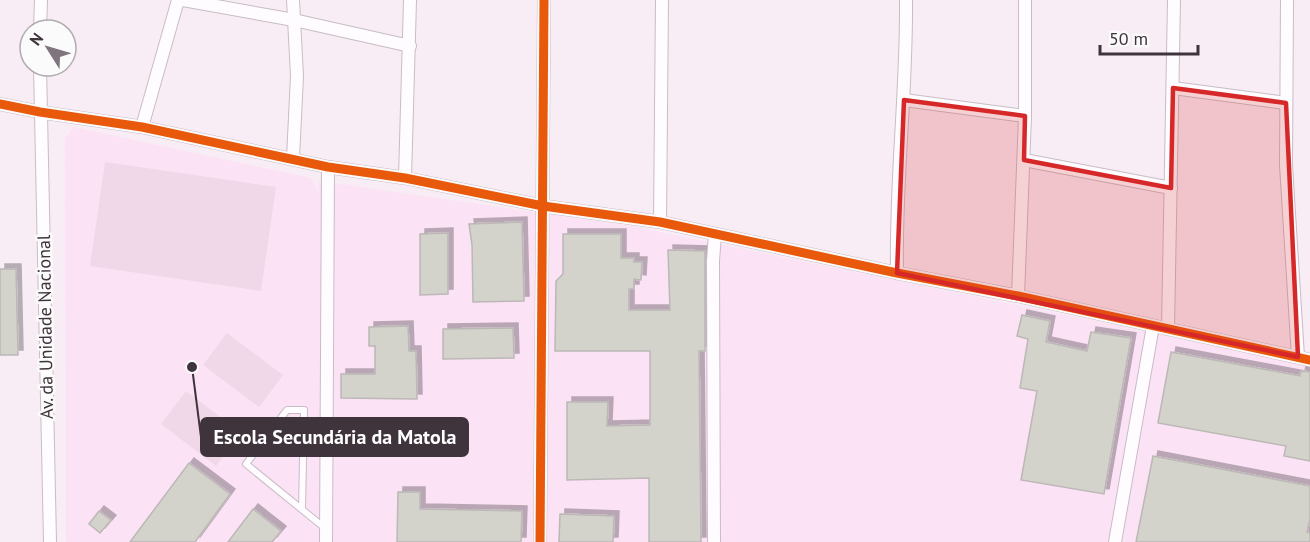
<svg xmlns="http://www.w3.org/2000/svg" width="1310" height="542" font-family="'PT Sans',sans-serif">
	<defs>
		<filter id="shadow"><feDropShadow dx="5" dy="-5" stdDeviation="0" flood-color="#0004"/></filter>
	</defs>
	<rect width="100%" height="100%" fill="#f8ecf5"/>
	<path fill="#fce2f5" d="M74 127 311 178 318 191 319 181 631 226 1310 365V542H66L65 138Z"/>
	<g fill="#f0d8e9">
		<path d="M105 162 276 187 261 291 90 266Z"/>
		<path d="M227 333 283 375 259 407 203 365Z"/>
		<path d="M186 391 241 433 216 466 161 424Z"/>
	</g>
	<g fill="#d3d3cc" stroke="#bbb8b6" stroke-width="1.5" filter="url(#shadow)">
		<path d="M522 222 524 301 473 302 472 245 469 224Z"/>
		<path d="M448 233V294L420 295V234Z"/>
		<path d="M563 234H621V258H634V262H642L641 280 634 279V289H629V310H670L668 250 705 251V351H699L701 542H649V478L567 480V402H608L607 426 650 425V351H555L556 281 563 274Z"/>
		<path d="M0 269H16L18 355H0Z"/>
		<path d="M1022 315 1050 321 1046 342 1087 351 1091 332 1131 338 1104 494 1021 480 1037 391 1020 388 1028 339 1017 336Z"/>
		<path d="M408 326 409 351H416L417 399 341 398V374H375V346H369V327Z"/>
		<path d="M513 328 514 358 443 359V329Z"/>
		<path d="M1171 352 1300 376 1301 371 1310 372V461L1284 456 1286 446 1158 423Z"/>
		<path d="M1153 456 1310 486V519L1307 532 1310 533V542H1136Z"/>
		<path d="M189 463 230 494 195 542H130Z"/>
		<path d="M398 492H420V509L522 511 521 542H397Z"/>
		<path d="M253 509 281 531 272 542H228Z"/>
		<path d="M99 511 111 520 100 533 89 524Z"/>
		<path d="M560 514 614 516 613 542H559Z"/>
	</g>
	<g fill="none" stroke-linecap="round" stroke-linejoin="round">
		<g stroke="#c8bdc5" stroke-width="8">
			<path id="service" d="M302 509 304 410H287L246 464 326 529"/>
		</g>
		<g stroke="#c8bdc5" stroke-width="14">
			<g id="minor">
				<path d="M183 0 294 20 410 46"/>
				<path d="M1287 0 1286 165 1298 357"/>
				<path d="M40 30 41 0"/>
				<path d="M40 66 50 542"/>
				<path d="M1173 88 1286 103"/>
				<path d="M904 100 1025 116"/>
				<path d="M0 104 40 112 142 127 328 167 405 178 543 206 660 222 897 273 1018 296 1310 360"/>
				<path d="M142 127 178 0"/>
				<path d="M293 158 297 76 293 0"/>
				<path d="M1024 160 1171 188"/>
				<path d="M405 178 410 0"/>
				<path d="M660 222 662 0"/>
				<path d="M897 273C895 182 907 91 906 0"/>
				<path d="M1018 296 1025 116V0"/>
				<path d="M1168 329 1174 0"/>
				<path d="M326 542 328 167"/>
				<path d="M540 542 544 0"/>
				<path d="M714 542 713 261 715 234"/>
				<path d="M1115 542 1153 326"/>
			</g>
		</g>
		<use href="#service" stroke="#fefcfe" stroke-width="6"/>
		<use href="#minor" stroke="#fefcfe" stroke-width="12"/>
		<g stroke="#fbfbfb" stroke-width="13">
			<g id="cycleway">
				<path d="M0 104 40 112 142 127 328 167 405 178 543 206 660 222 897 273 1018 296 1310 360"/>
				<path d="M540 542 544 0"/>
			</g>
		</g>
		<use href="#cycleway" stroke="#e8590c" stroke-width="9"/>
	</g>
	<path fill="#d62828" fill-opacity="0.2" stroke="#d62828" stroke-width="4.5" stroke-linejoin="round" d="M1173 88 1286 103 1298 357 897 273 904 100 1025 116 1024 160 1171 188Z"/>
	<g text-anchor="middle" dominant-baseline="central" stroke-width="5" stroke-linejoin="round" paint-order="stroke">
		<g font-size="18" fill="#3f333c" stroke="#fbfbfb">
			<text transform="translate(45 327) rotate(-91)">Av. da Unidade Nacional</text>
		</g>
	</g>
	<path fill="none" stroke="#3f333c" stroke-width="2" d="M192 367L201 437"/>
	<circle fill="#3f333c" stroke="#fbfbfb" stroke-width="2" cx="192" cy="367" r="6"/>
	<rect fill="#3f333c" stroke="#3f333c" stroke-width="2" x="201" y="418" width="267" height="38" rx="6"/>
	<g font-size="20" text-anchor="middle" font-weight="bold" fill="#fff">
		<text x="335" y="444">Escola Secundária da Matola</text>
	</g>
	<g transform="translate(48 48) rotate(307)"><circle r="28" fill="#fbfbfb" stroke="#b0abaf" stroke-width="1.5"/>
	<path d="M0-4.5L10 22L0 15L-10 22Z" fill="#80747d"/>
	<text y="-9" font-size="16" font-weight="bold" text-anchor="middle" fill="#3f333c">N</text>
	</g>
	<path d="M1100 45v9h98v-9" fill="none" stroke="#3f333c" stroke-width="3"/>
	<text x="1109" y="45" font-size="18" fill="#3f333c" stroke="#fbfbfb" stroke-width="4.5" paint-order="stroke">50 m</text>
</svg>
